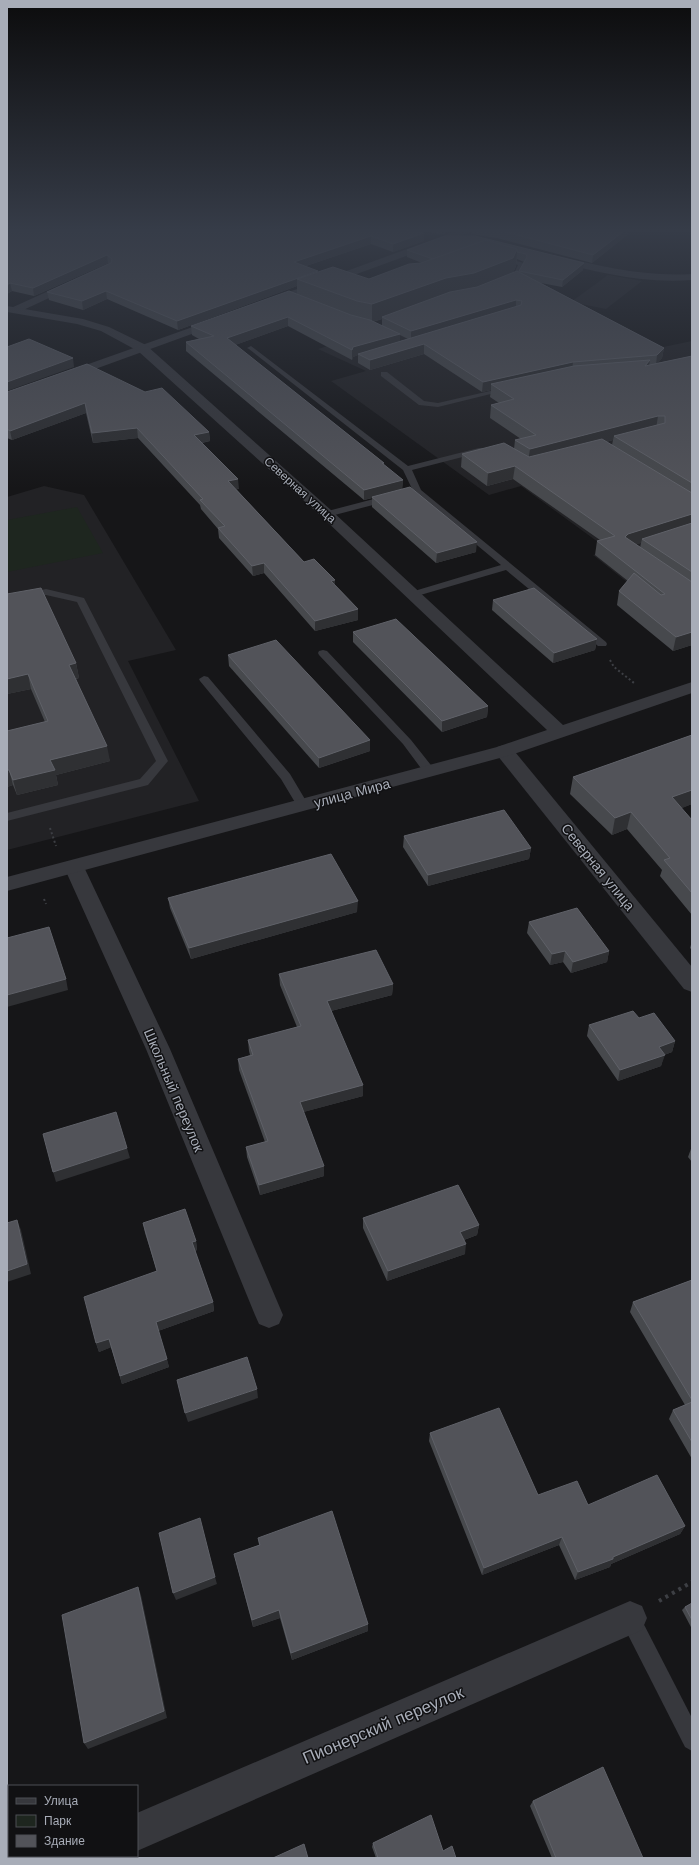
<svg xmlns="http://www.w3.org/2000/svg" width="699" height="1865" font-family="'Work Sans',sans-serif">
	<rect width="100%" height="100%" fill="#161618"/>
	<g fill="#222225">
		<path d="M608 275 642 281 606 309 571 302Z"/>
		<path d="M505 290 583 313 663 347 692 341V634L593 555 609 550 521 486 489 495 331 381 366 371 318 349Z"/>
		<path d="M44 486 84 495 176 650 128 661 199 801 7 850V497Z"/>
	</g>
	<path fill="#1e261f" d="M77 507 103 553 7 572V520Z"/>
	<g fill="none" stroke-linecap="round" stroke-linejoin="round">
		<g stroke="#3d3f44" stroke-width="2" stroke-dasharray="2 2.5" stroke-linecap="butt">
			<path d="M610 660 614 667 634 683"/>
			<path d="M50 828 56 846"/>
			<path d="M44 899 46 904"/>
		</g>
		<path stroke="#3d3f44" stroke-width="4" stroke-dasharray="3 4.5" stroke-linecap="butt" d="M659 1601 692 1582"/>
		<g fill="#37383d" fill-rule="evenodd">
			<path d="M497 256 524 263 525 264 517 278 503 282V280L513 276 518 265 497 258Z"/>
			<path d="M251 346 408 466 479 448H482V452L412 470 421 490 606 642 607 644 606 646H598L506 570 417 596H411L409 594 411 592 501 565 414 493 403 470 249 349 247 348Z"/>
			<path d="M381 372H387L424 401 438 403 507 387 511 389 438 407 419 405 381 376Z"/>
			<path d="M389 495 392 496V500L327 517 323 514 324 512Z"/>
			<path d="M46 589 84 598 168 761 148 785 7 821V813L140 779 156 761 77 602 46 595 7 603V597Z"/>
			<path d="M323 650 327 651 411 740 434 769 436 772 434 775H426L403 744 319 655 318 653 319 651Z"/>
			<path d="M204 676 208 677 290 774 309 806 307 809H299L281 779 200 681 199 679Z"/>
			<path d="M630 1608 637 1611 692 1718V1751L685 1747 623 1625 620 1618 623 1611Z"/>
		</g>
		<g fill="#37383d" fill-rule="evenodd">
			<path d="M465 228H478L477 230 272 305 268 306 262 303 264 301Z"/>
			<path d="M554 255C600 266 644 277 692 274V280C643 284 597 272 550 260L549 258 550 256Z"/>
			<path d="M75 279 79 280 80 282 79 284 19 312 15 313 9 310 11 308Z"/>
			<path d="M218 318 224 321 222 323 7 401V393Z"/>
			<path d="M504 745 511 747 692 967V992L684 989 497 755 495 751 497 747Z"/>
			<path d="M74 860 81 862 84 867 170 1049 283 1315 279 1324 269 1328 259 1324 255 1315 146 1049 64 867 67 862Z"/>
			<path d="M630 1601 642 1606 647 1618 642 1630 137 1851V1813Z"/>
			<path d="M58 1856H100L99 1858H57Z"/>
		</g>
		<path fill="#37383d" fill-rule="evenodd" d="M7 306 83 319 109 327 146 345 332 511 563 725 692 682V693L511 755 7 891V877L497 747 547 730 322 517 138 351 101 331 77 324 7 312Z"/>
	</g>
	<g fill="#47494d" fill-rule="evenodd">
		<path d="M7 228H391L424 241 393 252 371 244 306 266 318 272 369 279 422 263 407 257V250L475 236 583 270 562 287 541 283 664 348 662 358 657 363 692 356V645L673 651 617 605 619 591 628 581 595 555 597 541 600 540 513 479 487 486 461 467 462 454 514 449 515 440 521 439 490 418 491 405 499 403 490 397 491 390 482 392 424 354 370 370 358 363V355L353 357 352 360 288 326 235 345 384 463V465L403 480 402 489 476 552 436 563 372 507V498L364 500 186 351V342L199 339 192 335 191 326 297 294V286L178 330 107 299 83 310 49 300 47 292 109 263H108L34 296 12 291 7 294ZM517 259 524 262 519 272 513 273 516 266ZM382 319V326L373 322ZM400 335 408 339 400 341ZM613 440 612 445 606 442ZM641 543 640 548 635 544Z"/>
		<path d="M399 228H462L442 234Z"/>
		<path d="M471 228H632V231L592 263 497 238 471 234Z"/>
		<path d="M87 364 209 432 210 441 202 443 239 489H236L304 562 335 585 358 609V620L315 631 264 573 253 576 219 538 218 529 201 509 200 505 138 438 93 443 86 413 12 440 7 438V392Z"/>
		<path d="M7 594 76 663 79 678 76 679 110 761 56 775 58 785 17 795 13 785 7 787V731L45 722 31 689 7 694Z"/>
		<path d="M493 600 597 639 595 650 553 663 492 610Z"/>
		<path d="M353 632 488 706 487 717 442 732 353 642Z"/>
		<path d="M228 655 370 740V751L319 768 229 666Z"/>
		<path d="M692 735V804L681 808 692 820V915L660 876 662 870 627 829 612 835 570 794 573 777Z"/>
		<path d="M404 836 531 848 529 859 428 886 403 847Z"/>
		<path d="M168 898 357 912 191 959 170 908Z"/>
		<path d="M529 922 609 951 607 962 571 973 563 962 550 965 527 933Z"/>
		<path d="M692 941V950L690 948Z"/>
		<path d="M279 974 393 984 392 995 331 1011 363 1096 303 1112 324 1176 260 1195 247 1157 246 1147 265 1142 239 1070 238 1059 250 1055 249 1051 248 1040 297 1027 280 985Z"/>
		<path d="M639 1018 675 1041 672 1052 664 1055 661 1066 618 1081 587 1036 589 1025Z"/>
		<path d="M692 1146V1162L688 1157Z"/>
		<path d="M363 1218 479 1225 477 1235 464 1240 465 1254 387 1281 363 1228Z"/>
		<path d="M143 1223 196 1241 197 1250 195 1251 213 1302 214 1311 158 1331 169 1367 122 1384 111 1347 99 1352 96 1343 157 1271 145 1233Z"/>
		<path d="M692 1280V1459L669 1419 673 1410 685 1405 630 1312 633 1302Z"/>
		<path d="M430 1433 538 1495 685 1526 680 1534 611 1564 610 1567 575 1580 559 1545 482 1575 429 1441Z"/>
		<path d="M258 1538 368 1624V1631L292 1660 280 1618 253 1627 234 1554 259 1545Z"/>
		<path d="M692 1603V1629L682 1610 685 1607Z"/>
		<path d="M533 1801 643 1858H552L530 1806Z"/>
		<path d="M373 1843 443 1851 456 1858H376L372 1847Z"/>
	</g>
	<g fill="#2f3033">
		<path d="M442 228H462L442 234Z"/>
		<path d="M628 228H632V231L592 263 593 255Z"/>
		<path d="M424 233V241L393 252V244Z"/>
		<path d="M371 236V244L294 270V262Z"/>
		<path d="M517 249 516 266 512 275 473 291 382 317V319L372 322V304Z"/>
		<path d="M107 255 108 263 34 296 33 288Z"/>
		<path d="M584 263 583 270 562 287 563 280Z"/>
		<path d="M318 271V279H297V286L178 330 177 321Z"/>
		<path d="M10 283 12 291 7 294V285Z"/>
		<path d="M106 291 107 299 83 310 82 301Z"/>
		<path d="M516 300V310L411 340V331Z"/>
		<path d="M288 317V326L227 348V338Z"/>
		<path d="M400 334V344L358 354V355L353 357 352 360V350L353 347Z"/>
		<path d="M424 344V354L370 370V360Z"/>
		<path d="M664 348 662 358 656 365 657 355Z"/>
		<path d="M73 358 74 367 7 391V382Z"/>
		<path d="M650 360 648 372 645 366Z"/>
		<path d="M573 362 572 372 491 384V390L482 392 483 382Z"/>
		<path d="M85 403 86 413 12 440 10 431Z"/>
		<path d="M658 416 656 429 614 436 613 440 528 462 530 449Z"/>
		<path d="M137 428 138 438 93 443 92 433Z"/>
		<path d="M209 432 210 441 195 444 194 435Z"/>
		<path d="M515 466 513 479 487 486 488 473Z"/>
		<path d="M238 479 239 489 229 491 228 481Z"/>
		<path d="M403 480 402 491 372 497V498L364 500V490Z"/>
		<path d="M692 514V524L642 539 641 543 626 548 625 537 628 534Z"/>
		<path d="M477 542 476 552 436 563 437 553Z"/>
		<path d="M264 563V573L253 576 252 566Z"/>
		<path d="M335 580V590L331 581Z"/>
		<path d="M358 609V620L315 631V621Z"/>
		<path d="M692 632V645L673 651 676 637Z"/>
		<path d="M597 639 595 650 553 663 554 653Z"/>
		<path d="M76 663 79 678 72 679 69 665Z"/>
		<path d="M28 674 31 689 7 694V679Z"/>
		<path d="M488 706 487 717 442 732V721Z"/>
		<path d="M370 740V751L319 768V758Z"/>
		<path d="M107 746 110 761 56 775 58 785 17 795 13 780 50 760Z"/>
		<path d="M7 770H9L13 785 7 787Z"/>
		<path d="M692 790V804L668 814 672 797Z"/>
		<path d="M631 812 627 829 612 835 615 818Z"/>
		<path d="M531 848 529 859 428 886V875Z"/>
		<path d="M358 901 357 912 191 959 189 948Z"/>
		<path d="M565 951 563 962 550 965 552 954Z"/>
		<path d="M609 951 607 962 571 973 573 962Z"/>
		<path d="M66 979 68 990 7 1007V995Z"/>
		<path d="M393 984 392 995 327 1012V1001Z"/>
		<path d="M675 1041 672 1052 656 1058 659 1047Z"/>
		<path d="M665 1055 661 1066 618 1081 620 1070Z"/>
		<path d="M363 1085V1096L300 1113V1102Z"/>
		<path d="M127 1148 130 1158 56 1182 53 1172Z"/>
		<path d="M324 1166V1176L260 1195 259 1185Z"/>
		<path d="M17 1220 21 1230 31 1274 7 1282V1271Z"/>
		<path d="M479 1225 477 1235 458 1242 460 1232Z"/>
		<path d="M196 1241 197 1250 194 1251 192 1242Z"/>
		<path d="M466 1244 465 1254 387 1281 388 1271Z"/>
		<path d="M213 1302 214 1311 158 1331 156 1322Z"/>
		<path d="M109 1339 112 1347 99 1352 96 1343Z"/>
		<path d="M167 1359 169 1367 122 1384 120 1376Z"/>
		<path d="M257 1389 258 1398 188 1422 185 1413Z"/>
		<path d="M685 1526 680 1534 611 1564 610 1567 575 1580 578 1572Z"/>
		<path d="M562 1537 559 1545 482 1575 484 1568Z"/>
		<path d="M215 1577 217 1584 176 1600 173 1593Z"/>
		<path d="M138 1587 141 1595 167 1718 88 1749 84 1743Z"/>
		<path d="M279 1610 280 1618 253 1627 252 1620Z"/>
		<path d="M368 1624V1631L292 1660 291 1653Z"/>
	</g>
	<g fill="#525359" stroke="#5f6168">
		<path d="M7 228H391L424 233 393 244 371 236 294 262 318 271 177 321 106 291 82 301 47 292 111 263 112 259 107 255 33 288 10 283 7 285Z"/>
		<path d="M479 228H628L593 255 498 230Z"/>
		<path d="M445 236H475L584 263 563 280 519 271 527 257 526 254 517 252V249L486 240 433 259 407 250Z"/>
		<path d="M486 240 517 249 513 258 474 273 446 278 372 304 357 301 297 279 333 267 369 279 409 264 421 263Z"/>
		<path d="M517 271 664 348 657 355 573 362 483 382 424 344 370 360 358 354 521 305 522 301 516 300 411 331 382 317 450 292 477 287Z"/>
		<path d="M289 291 351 315 370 320 400 334 353 347 352 350 288 317 227 338 384 463H382L403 480 364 490 186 342 214 336 191 326Z"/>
		<path d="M29 339 73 358 7 382V347Z"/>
		<path d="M692 356V483L614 436 665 423V416H658L530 449 515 440 536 435 491 405 514 399 491 384 574 366 650 360 645 366Z"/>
		<path d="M87 364 145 392 162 388 209 432 194 435 238 479 228 481 304 562 314 559 335 580 331 581 358 609 315 621 264 563 252 566 218 528 225 526 200 500 203 499 137 428 92 433 85 403 10 431 7 429V392Z"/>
		<path d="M602 439 692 493V514L628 534 625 537 692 582V632L676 637 619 591 634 573 661 595 665 594 597 541 615 536 515 466 488 473 462 454 504 443 529 457Z"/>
		<path d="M410 487 477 542 437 553 372 497Z"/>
		<path d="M692 523V572L642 539Z"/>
		<path d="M41 588 76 663 69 665 107 746 50 760 55 770 13 780 9 770H7V731L48 721 28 674 7 679V594Z"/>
		<path d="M534 588 597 639 554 653 493 600Z"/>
		<path d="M396 619 488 706 442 721 353 632Z"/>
		<path d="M276 640 370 740 319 758 228 655Z"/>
		<path d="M692 735V790L672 797 692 820V893L664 860 670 858 631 812 615 818 573 777Z"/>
		<path d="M504 810 531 848 428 875 404 836Z"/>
		<path d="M331 854 358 901 189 948 168 898Z"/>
		<path d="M577 908 609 951 573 962 565 951 552 954 529 922Z"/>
		<path d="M49 927 66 979 7 995V938Z"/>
		<path d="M376 950 393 984 327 1001 363 1085 300 1102 324 1166 259 1185 246 1147 268 1141 238 1059 253 1055 248 1040 301 1026 279 974Z"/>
		<path d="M633 1011 639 1018 654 1013 675 1041 659 1047 665 1055 620 1070 589 1025Z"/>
		<path d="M116 1112 127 1148 53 1172 43 1134Z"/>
		<path d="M458 1185 479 1225 460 1232 466 1244 388 1271 363 1218Z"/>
		<path d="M185 1209 196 1241 192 1242 213 1302 156 1322 167 1359 120 1376 109 1339 96 1343 84 1297 157 1271 143 1223Z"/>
		<path d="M17 1220 27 1264 7 1271V1223Z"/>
		<path d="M692 1280V1400L633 1302Z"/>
		<path d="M247 1357 257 1389 185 1413 177 1380Z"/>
		<path d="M692 1402V1442L673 1410Z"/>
		<path d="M499 1408 538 1495 577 1481 588 1505 657 1475 685 1526 613 1557V1559L578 1572 562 1537 484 1568 430 1433Z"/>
		<path d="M332 1511 368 1624 291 1653 279 1610 252 1620 234 1554 260 1545 258 1538Z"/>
		<path d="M200 1518 215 1577 173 1593 159 1533Z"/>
		<path d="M138 1587 164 1711 84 1743 62 1615Z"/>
		<path d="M692 1603V1620L685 1607Z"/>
		<path d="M603 1767 643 1858H556L533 1801Z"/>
		<path d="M431 1815 443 1851 452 1846 456 1858H378L373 1843Z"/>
		<path d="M304 1844 308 1858H273Z"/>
	</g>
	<linearGradient id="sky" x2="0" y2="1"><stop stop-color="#0c0c0d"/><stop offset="0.47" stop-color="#363c48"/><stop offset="1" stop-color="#363c48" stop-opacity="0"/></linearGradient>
	<rect width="699" height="489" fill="url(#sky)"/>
	<g text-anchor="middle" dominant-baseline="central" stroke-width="3" stroke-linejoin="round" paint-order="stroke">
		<g font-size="12" fill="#a8adb8" stroke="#111113">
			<text transform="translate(300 490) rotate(42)">Северная улица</text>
		</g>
		<g font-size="14" fill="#a8adb8" stroke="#111113">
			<text transform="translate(352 793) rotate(-15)">улица Мира</text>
			<text transform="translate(598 867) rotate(51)">Северная улица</text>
			<text transform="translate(174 1090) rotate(67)">Школьный переулок</text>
		</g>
		<g font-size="17" fill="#a8adb8" stroke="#111113">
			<text transform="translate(383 1725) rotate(-23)">Пионерский переулок</text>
		</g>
	</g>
	<rect width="699" height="1865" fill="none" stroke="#a8adb8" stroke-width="16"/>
	<rect x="8" y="1785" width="130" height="72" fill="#111113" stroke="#4d4f55"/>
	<rect x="16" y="1798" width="20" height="6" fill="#37383d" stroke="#4d4f55"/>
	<text x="44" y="1805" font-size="12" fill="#a8adb8">Улица</text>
	<rect x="16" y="1815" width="20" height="12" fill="#1e261f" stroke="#4d4f55"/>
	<text x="44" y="1825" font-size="12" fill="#a8adb8">Парк</text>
	<rect x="16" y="1835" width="20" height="12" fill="#525359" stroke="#4d4f55"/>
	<text x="44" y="1845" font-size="12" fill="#a8adb8">Здание</text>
</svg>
